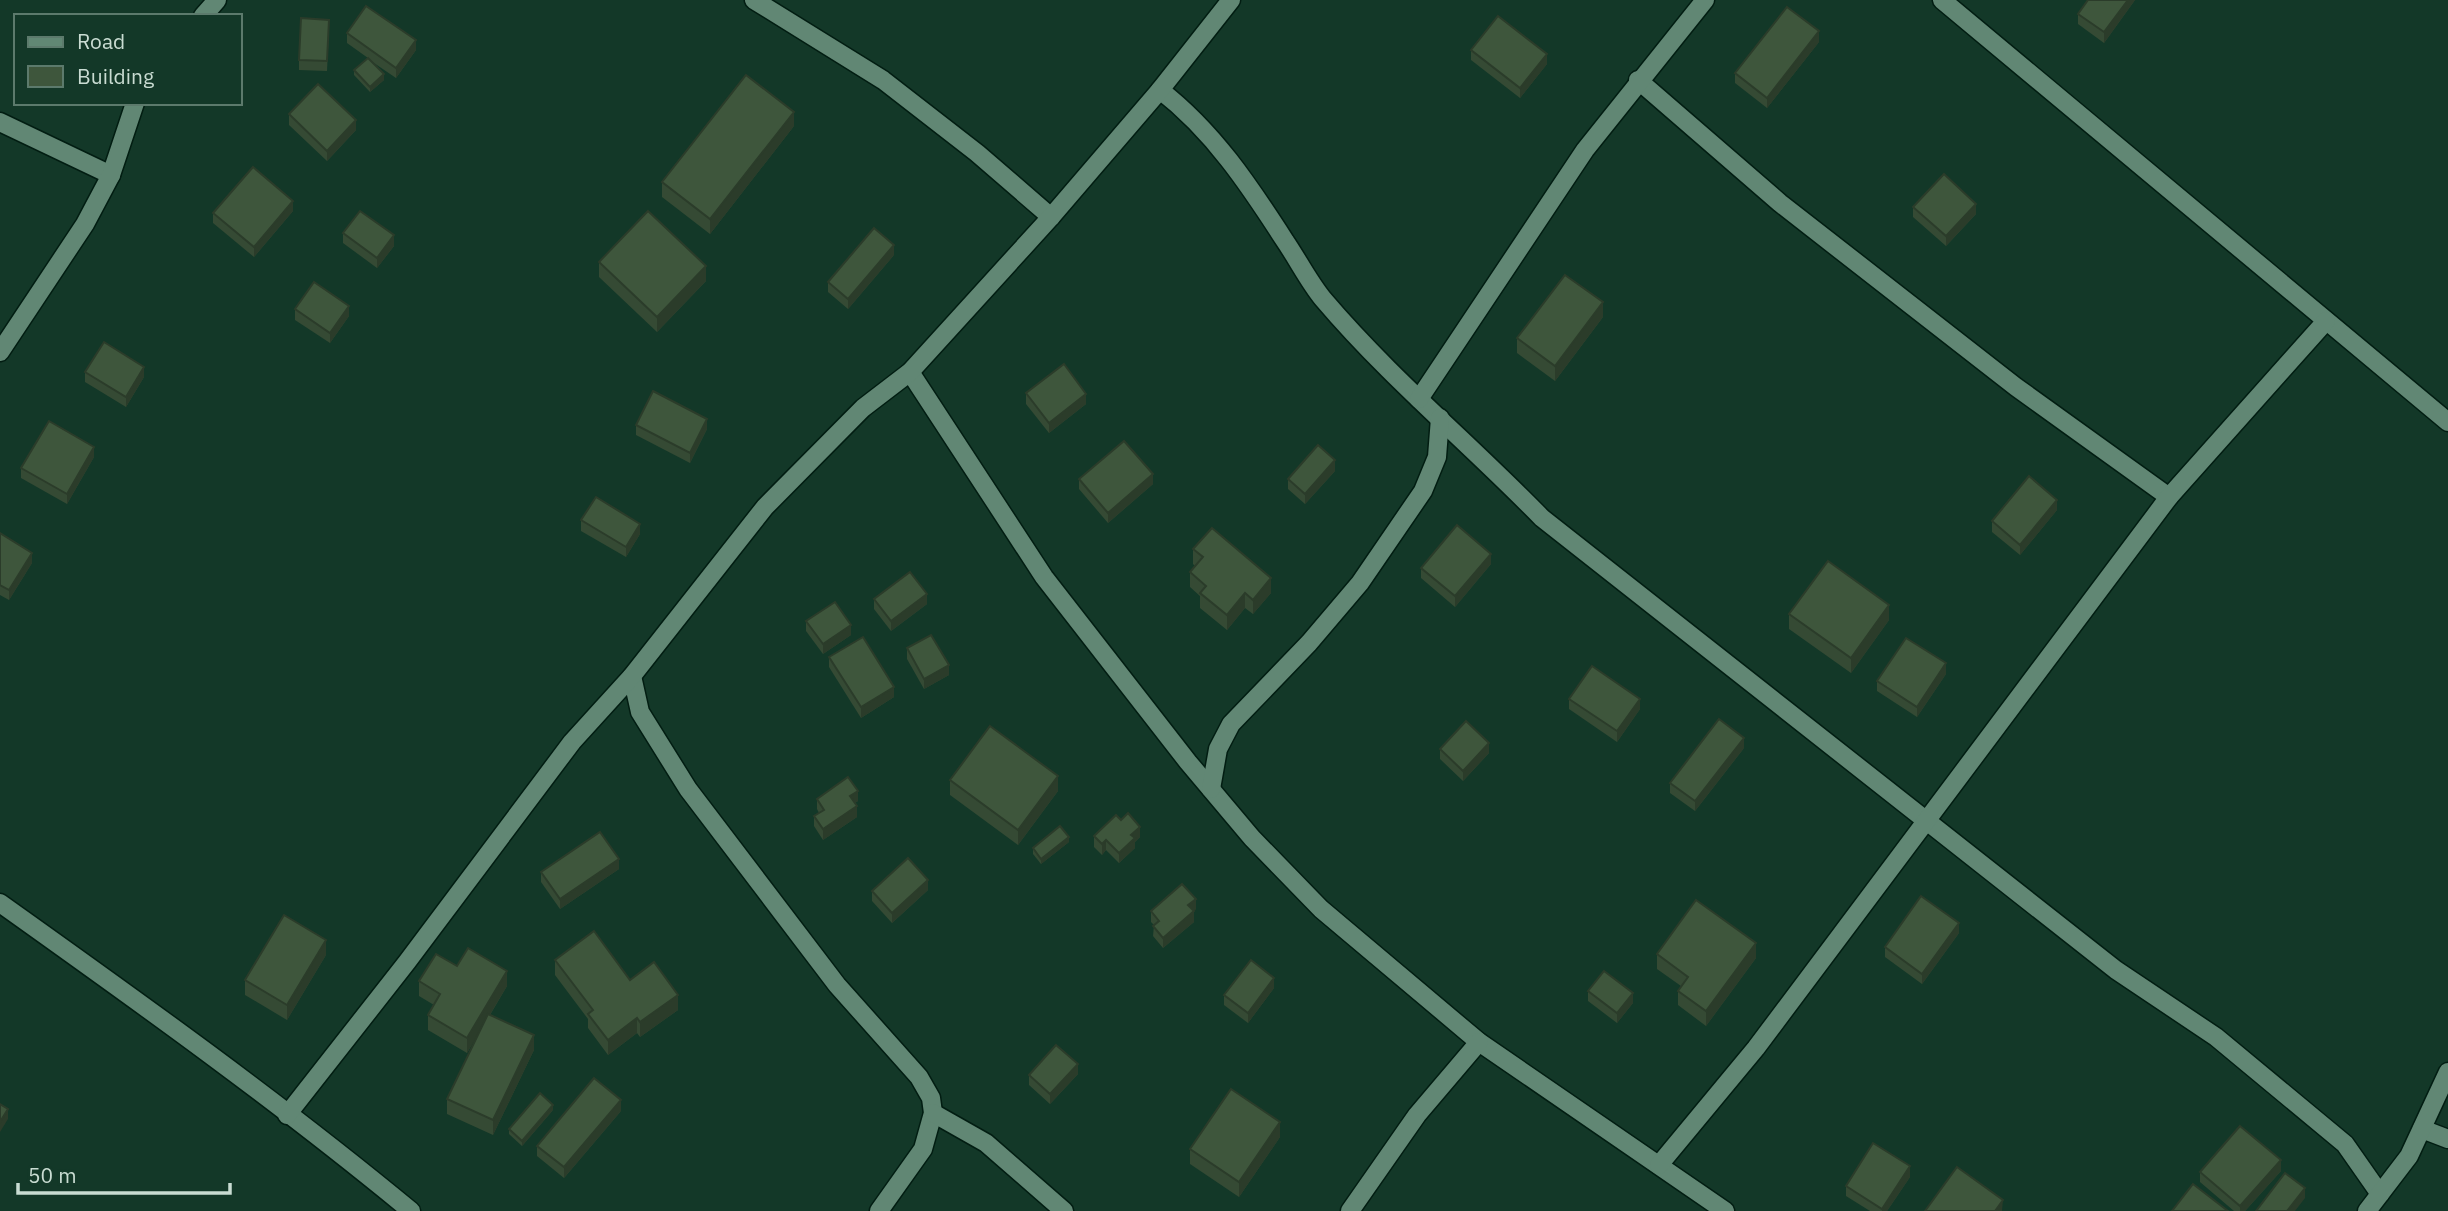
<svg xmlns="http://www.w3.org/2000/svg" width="2448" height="1211" font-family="'IBM Plex Sans',sans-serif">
	<rect width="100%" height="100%" fill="#133828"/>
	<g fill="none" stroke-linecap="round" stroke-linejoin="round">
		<g stroke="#021d12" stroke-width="21">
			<g id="minor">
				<path d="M754 0 883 80 977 153 1051 217"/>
				<path d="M1942 0 2448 422"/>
				<path d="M203 16 217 0"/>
				<path d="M1638 80 1780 203 2016 387 2169 497"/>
				<path d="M1160 90C1213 131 1249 185 1285 241 1298 260 1309 282 1323 299 1390 378 1470 444 1542 518L2116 970 2216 1037 2345 1144 2380 1194"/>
				<path d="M0 122 111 175"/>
				<path d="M0 352 85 224 111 175 135 103"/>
				<path d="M910 372 1044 577 1188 762 1252 838 1321 909 1479 1042 1725 1211"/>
				<path d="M1419 399 1585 150 1705 0"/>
				<path d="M632 676 640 712 688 789 837 985 919 1077 931 1098 933 1113 923 1149 879 1211"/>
				<path d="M1211 789 1218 749 1231 724 1309 643 1360 583 1423 491 1437 457 1440 418"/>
				<path d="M0 903C139 1002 279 1102 411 1211"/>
				<path d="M933 1113 986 1143 1064 1211"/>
				<path d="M287 1115 407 962 572 742 632 676 765 507 863 408 910 372 1051 217 1160 90 1231 0"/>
				<path d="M2422 1129 2448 1139"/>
				<path d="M1659 1165 1756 1048 2169 497 2326 321"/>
				<path d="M1350 1211 1417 1115 1479 1042"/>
				<path d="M2367 1211 2409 1156 2448 1072"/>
			</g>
		</g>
		<use href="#minor" stroke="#618774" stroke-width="18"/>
	</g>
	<g fill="#354a34">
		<path d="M2135 0 2104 43 2078 24V14Z"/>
		<path d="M329 30 327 71 299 70V60Z"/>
		<path d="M347 33 416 50 396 78 371 61 384 80 370 92 354 75V70L368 58 347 43Z"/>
		<path d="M1819 42 1767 108 1735 83V73Z"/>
		<path d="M1471 50 1547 64 1520 98 1471 60Z"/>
		<path d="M289 114 356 130 327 161 289 125Z"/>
		<path d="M794 126 710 234 662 197V182Z"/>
		<path d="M1913 207 1976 214 1946 246 1913 217Z"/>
		<path d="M293 211 254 257 213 223V213Z"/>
		<path d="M343 233 394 246 377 268 343 243Z"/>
		<path d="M894 255 848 309 828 292V282Z"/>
		<path d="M599 262 706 281 657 332 599 277Z"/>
		<path d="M295 309 349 316 330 343 295 320Z"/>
		<path d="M1603 317 1555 381 1517 353V338Z"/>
		<path d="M85 372 144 377 126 407 85 382Z"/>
		<path d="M1026 393 1086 404 1049 433 1026 404Z"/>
		<path d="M636 425 707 429 690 463 636 435Z"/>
		<path d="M94 457 67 504 21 478V468Z"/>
		<path d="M1335 471 1305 504 1288 489V479Z"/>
		<path d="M1079 479 1153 484 1108 523 1079 489Z"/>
		<path d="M2057 510 2020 555 1992 532V521Z"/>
		<path d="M581 520 640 534 626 557 581 531Z"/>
		<path d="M0 533 32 563 9 600 0 595Z"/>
		<path d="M1193 549 1271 593 1253 614 1245 608 1227 630 1200 608V596L1190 587V572L1195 566 1193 564Z"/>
		<path d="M1491 564 1455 607 1421 578V568Z"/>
		<path d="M874 599 927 604 891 631 874 609Z"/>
		<path d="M1789 614 1889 620 1851 673 1789 629Z"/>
		<path d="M806 621 851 635 823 654 806 631Z"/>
		<path d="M907 648 949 675 924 689 907 659Z"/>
		<path d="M829 657 894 697 861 718 829 667Z"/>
		<path d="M1946 674 1917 717 1877 691V681Z"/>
		<path d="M1569 699 1640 709 1617 742 1569 709Z"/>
		<path d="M1744 748 1695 811 1670 793V783Z"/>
		<path d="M1440 749 1489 753 1463 781 1440 759Z"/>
		<path d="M950 780 1058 791 1018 845 950 795Z"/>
		<path d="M817 799 858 801 855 803 857 817 823 840 814 826V816L819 813 817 809Z"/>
		<path d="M1121 820 1140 837 1135 842V848L1119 863 1106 850 1102 855 1094 847V836Z"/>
		<path d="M1069 842 1041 864 1033 854V848Z"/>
		<path d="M619 869 560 909 541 882V872Z"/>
		<path d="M928 890 892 923 872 901V891Z"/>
		<path d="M1196 909 1193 911 1194 922 1163 948 1153 936 1154 925 1151 922V911Z"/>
		<path d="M1959 933 1922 984 1885 957V947Z"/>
		<path d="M1657 954 1756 958 1706 1026 1678 1005V991L1681 986 1657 969Z"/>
		<path d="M326 955 287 1020 245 995V980Z"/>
		<path d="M555 960 630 980 678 1010 640 1037 637 1033 608 1055 588 1028V1019L555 975Z"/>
		<path d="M457 966 507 986 490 1015 534 1050 493 1135 447 1114V1099L477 1036 467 1053 428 1030V1015L434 1005 419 996V981Z"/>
		<path d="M1274 988 1248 1023 1224 1005V995Z"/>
		<path d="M1588 991 1633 1003 1617 1023 1588 1001Z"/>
		<path d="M1078 1074 1050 1104 1029 1085V1075Z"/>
		<path d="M553 1110 522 1146 509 1134V1129Z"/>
		<path d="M621 1111 564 1178 537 1156V1146Z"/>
		<path d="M1280 1137 1239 1197 1190 1164V1149Z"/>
		<path d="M2281 1171 2245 1211H2234L2200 1182V1172Z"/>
		<path d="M1910 1177 1887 1211H1870L1846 1196V1186Z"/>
	</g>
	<g fill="#2b3c2a">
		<path d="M2128 0H2135L2104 43V32Z"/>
		<path d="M1819 31V42L1767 108V98Z"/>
		<path d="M416 40V50L396 78V68Z"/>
		<path d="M1547 54V64L1520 98V88Z"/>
		<path d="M384 74V80L370 92V87Z"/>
		<path d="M794 112V126L710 234V219Z"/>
		<path d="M356 120V130L327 161V151Z"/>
		<path d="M293 201V211L254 257V247Z"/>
		<path d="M1976 204V214L1946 246V236Z"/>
		<path d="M394 235V246L377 268V258Z"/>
		<path d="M894 245V255L848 309V299Z"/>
		<path d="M706 266V281L657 332V317Z"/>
		<path d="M1603 302V317L1555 381V366Z"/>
		<path d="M349 306V316L330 343V333Z"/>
		<path d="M144 367V377L126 407V397Z"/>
		<path d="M1086 394V404L1049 433V423Z"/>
		<path d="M707 419V429L690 463V453Z"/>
		<path d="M94 447V457L67 504V494Z"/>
		<path d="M1335 460V471L1305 504V494Z"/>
		<path d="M1153 474V484L1108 523V513Z"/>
		<path d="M2057 500V510L2020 555V545Z"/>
		<path d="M640 524V534L626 557V547Z"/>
		<path d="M32 553V563L9 600V590Z"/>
		<path d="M1491 554V564L1455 607V596Z"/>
		<path d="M1271 578V593L1253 614V600Z"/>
		<path d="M1245 593V608L1227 630V615Z"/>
		<path d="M927 594V604L891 631V621Z"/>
		<path d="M1889 605V620L1851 673V658Z"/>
		<path d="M851 625V635L823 654V644Z"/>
		<path d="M1946 663V674L1917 717V707Z"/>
		<path d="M949 665V675L924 689V679Z"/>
		<path d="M894 687V697L861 718V707Z"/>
		<path d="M1640 699V709L1617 742V731Z"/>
		<path d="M1744 738V748L1695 811V801Z"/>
		<path d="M1489 743V753L1463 781V771Z"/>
		<path d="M1058 776V791L1018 845V830Z"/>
		<path d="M858 791V801L850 806V796Z"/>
		<path d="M857 806V817L823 840V829Z"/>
		<path d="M1140 827V837L1135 842V848L1119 863V853L1131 835Z"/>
		<path d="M1069 837V842L1041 864V859Z"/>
		<path d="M1106 840V850L1102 855V844Z"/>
		<path d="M619 859V869L560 909V899Z"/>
		<path d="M928 880V890L892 923V913Z"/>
		<path d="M1196 899V909L1188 915V905Z"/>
		<path d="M1194 911V922L1163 948V938Z"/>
		<path d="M1959 923V933L1922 984V974Z"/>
		<path d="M326 940V955L287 1020V1005Z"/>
		<path d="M1756 943V958L1706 1026V1011Z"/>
		<path d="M507 971V986L467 1053V1038Z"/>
		<path d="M1274 978V988L1248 1023V1013Z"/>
		<path d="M1633 993V1003L1617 1023V1013Z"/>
		<path d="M678 995V1010L640 1037V1022Z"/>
		<path d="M637 1018V1033L608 1055V1040Z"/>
		<path d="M534 1035V1050L493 1135V1120Z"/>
		<path d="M1078 1064V1074L1050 1104V1094Z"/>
		<path d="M621 1100V1111L564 1178V1167Z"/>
		<path d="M553 1105V1110L522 1146V1141Z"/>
		<path d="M8 1109V1119L0 1132V1122Z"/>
		<path d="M1280 1122V1137L1239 1197V1182Z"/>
		<path d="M2281 1160V1171L2245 1211H2240V1206Z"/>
		<path d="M1910 1166V1177L1887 1211H1882V1209Z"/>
		<path d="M2305 1188V1198L2295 1211H2287Z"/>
		<path d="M2003 1200 2002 1211H1995Z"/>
	</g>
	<g fill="#3e563c" stroke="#2b3c2a" stroke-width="2">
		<path d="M2088 0H2128L2104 32 2078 14Z"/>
		<path d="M366 6 416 40 396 68 347 33Z"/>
		<path d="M1787 7 1819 31 1767 98 1735 73Z"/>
		<path d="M1498 16 1547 54 1520 88 1471 50Z"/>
		<path d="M301 18 329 20 327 61 299 60Z"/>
		<path d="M368 58 384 74 370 87 354 70Z"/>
		<path d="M746 75 794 112 710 219 662 182Z"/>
		<path d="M318 84 356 120 327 151 289 114Z"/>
		<path d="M253 167 293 201 254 247 213 213Z"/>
		<path d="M1944 174 1976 204 1946 236 1913 207Z"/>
		<path d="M360 211 394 235 377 258 343 233Z"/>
		<path d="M648 211 706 266 657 317 599 262Z"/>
		<path d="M874 228 894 245 848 299 828 282Z"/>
		<path d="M1565 275 1603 302 1555 366 1517 338Z"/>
		<path d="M314 282 349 306 330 333 295 309Z"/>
		<path d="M104 342 144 367 126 397 85 372Z"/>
		<path d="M1064 364 1086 394 1049 423 1026 393Z"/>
		<path d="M653 391 707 419 690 453 636 425Z"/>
		<path d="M49 421 94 447 67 494 21 468Z"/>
		<path d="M1124 441 1153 474 1108 513 1079 479Z"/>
		<path d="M1318 445 1335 460 1305 494 1288 479Z"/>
		<path d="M2029 476 2057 500 2020 545 1992 521Z"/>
		<path d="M596 497 640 524 626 547 581 520Z"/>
		<path d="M1457 525 1491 554 1455 596 1421 568Z"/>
		<path d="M1212 528 1271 578 1253 600 1245 593 1227 615 1200 593 1206 586 1190 572 1203 557 1193 549Z"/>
		<path d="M0 533 32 553 9 590 0 585Z"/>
		<path d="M1828 561 1889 605 1851 658 1789 614Z"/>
		<path d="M910 572 927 594 891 621 874 599Z"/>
		<path d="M835 602 851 625 823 644 806 621Z"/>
		<path d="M931 635 949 665 924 679 907 648Z"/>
		<path d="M863 637 894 687 861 707 829 657Z"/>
		<path d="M1906 638 1946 663 1917 707 1877 681Z"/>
		<path d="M1592 666 1640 699 1617 731 1569 699Z"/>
		<path d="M1719 719 1744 738 1695 801 1670 783Z"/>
		<path d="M1466 721 1489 743 1463 771 1440 749Z"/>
		<path d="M990 726 1058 776 1018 830 950 780Z"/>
		<path d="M848 777 858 791 850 796 857 806 823 829 814 816 824 810 817 799Z"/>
		<path d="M1128 813 1140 827 1131 835 1135 838 1119 853 1106 840 1102 844 1094 836 1116 815 1121 820Z"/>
		<path d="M1060 826 1069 837 1041 859 1033 848Z"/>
		<path d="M600 832 619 859 560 899 541 872Z"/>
		<path d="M908 858 928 880 892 913 872 891Z"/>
		<path d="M1182 884 1196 899 1188 905 1194 911 1163 938 1153 926 1159 921 1151 911Z"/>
		<path d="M1921 896 1959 923 1922 974 1885 947Z"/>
		<path d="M1696 900 1756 943 1706 1011 1678 991 1688 977 1657 954Z"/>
		<path d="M284 915 326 940 287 1005 245 980Z"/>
		<path d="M594 931 630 980 654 962 678 995 640 1022 637 1018 608 1040 588 1014 593 1010 555 960Z"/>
		<path d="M468 948 507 971 467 1038 428 1015 440 994 419 981 436 954 457 966Z"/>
		<path d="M1251 960 1274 978 1248 1013 1224 995Z"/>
		<path d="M1604 971 1633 993 1617 1013 1588 991Z"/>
		<path d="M488 1014 534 1035 493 1120 447 1099Z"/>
		<path d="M1056 1045 1078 1064 1050 1094 1029 1075Z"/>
		<path d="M594 1078 621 1100 564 1167 537 1146Z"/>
		<path d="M1231 1089 1280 1122 1239 1182 1190 1149Z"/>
		<path d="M540 1093 553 1105 522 1141 509 1129Z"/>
		<path d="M0 1104 8 1109 0 1122Z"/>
		<path d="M2240 1126 2281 1160 2240 1206 2200 1172Z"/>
		<path d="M1873 1143 1910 1166 1882 1209 1846 1186Z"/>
		<path d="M1957 1167 2003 1200 1995 1211H1925Z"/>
		<path d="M2285 1173 2305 1188 2287 1211H2256Z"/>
		<path d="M2193 1184 2228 1211H2172Z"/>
	</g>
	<rect x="14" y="14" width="228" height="91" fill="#133828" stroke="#5c7a6c" stroke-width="2"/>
	<rect x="28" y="37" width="35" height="10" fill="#618774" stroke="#5c7a6c" stroke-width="2"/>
	<text x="77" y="49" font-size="21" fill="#c9dcd2">Road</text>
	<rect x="28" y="66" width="35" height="21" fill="#3e563c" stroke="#5c7a6c" stroke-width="2"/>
	<text x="77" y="84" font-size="21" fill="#c9dcd2">Building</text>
	<path d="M18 1183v10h212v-10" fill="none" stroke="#c9dcd2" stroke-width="3.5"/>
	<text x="28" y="1183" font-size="21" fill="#c9dcd2" stroke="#133828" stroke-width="5" paint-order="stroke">50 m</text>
</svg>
